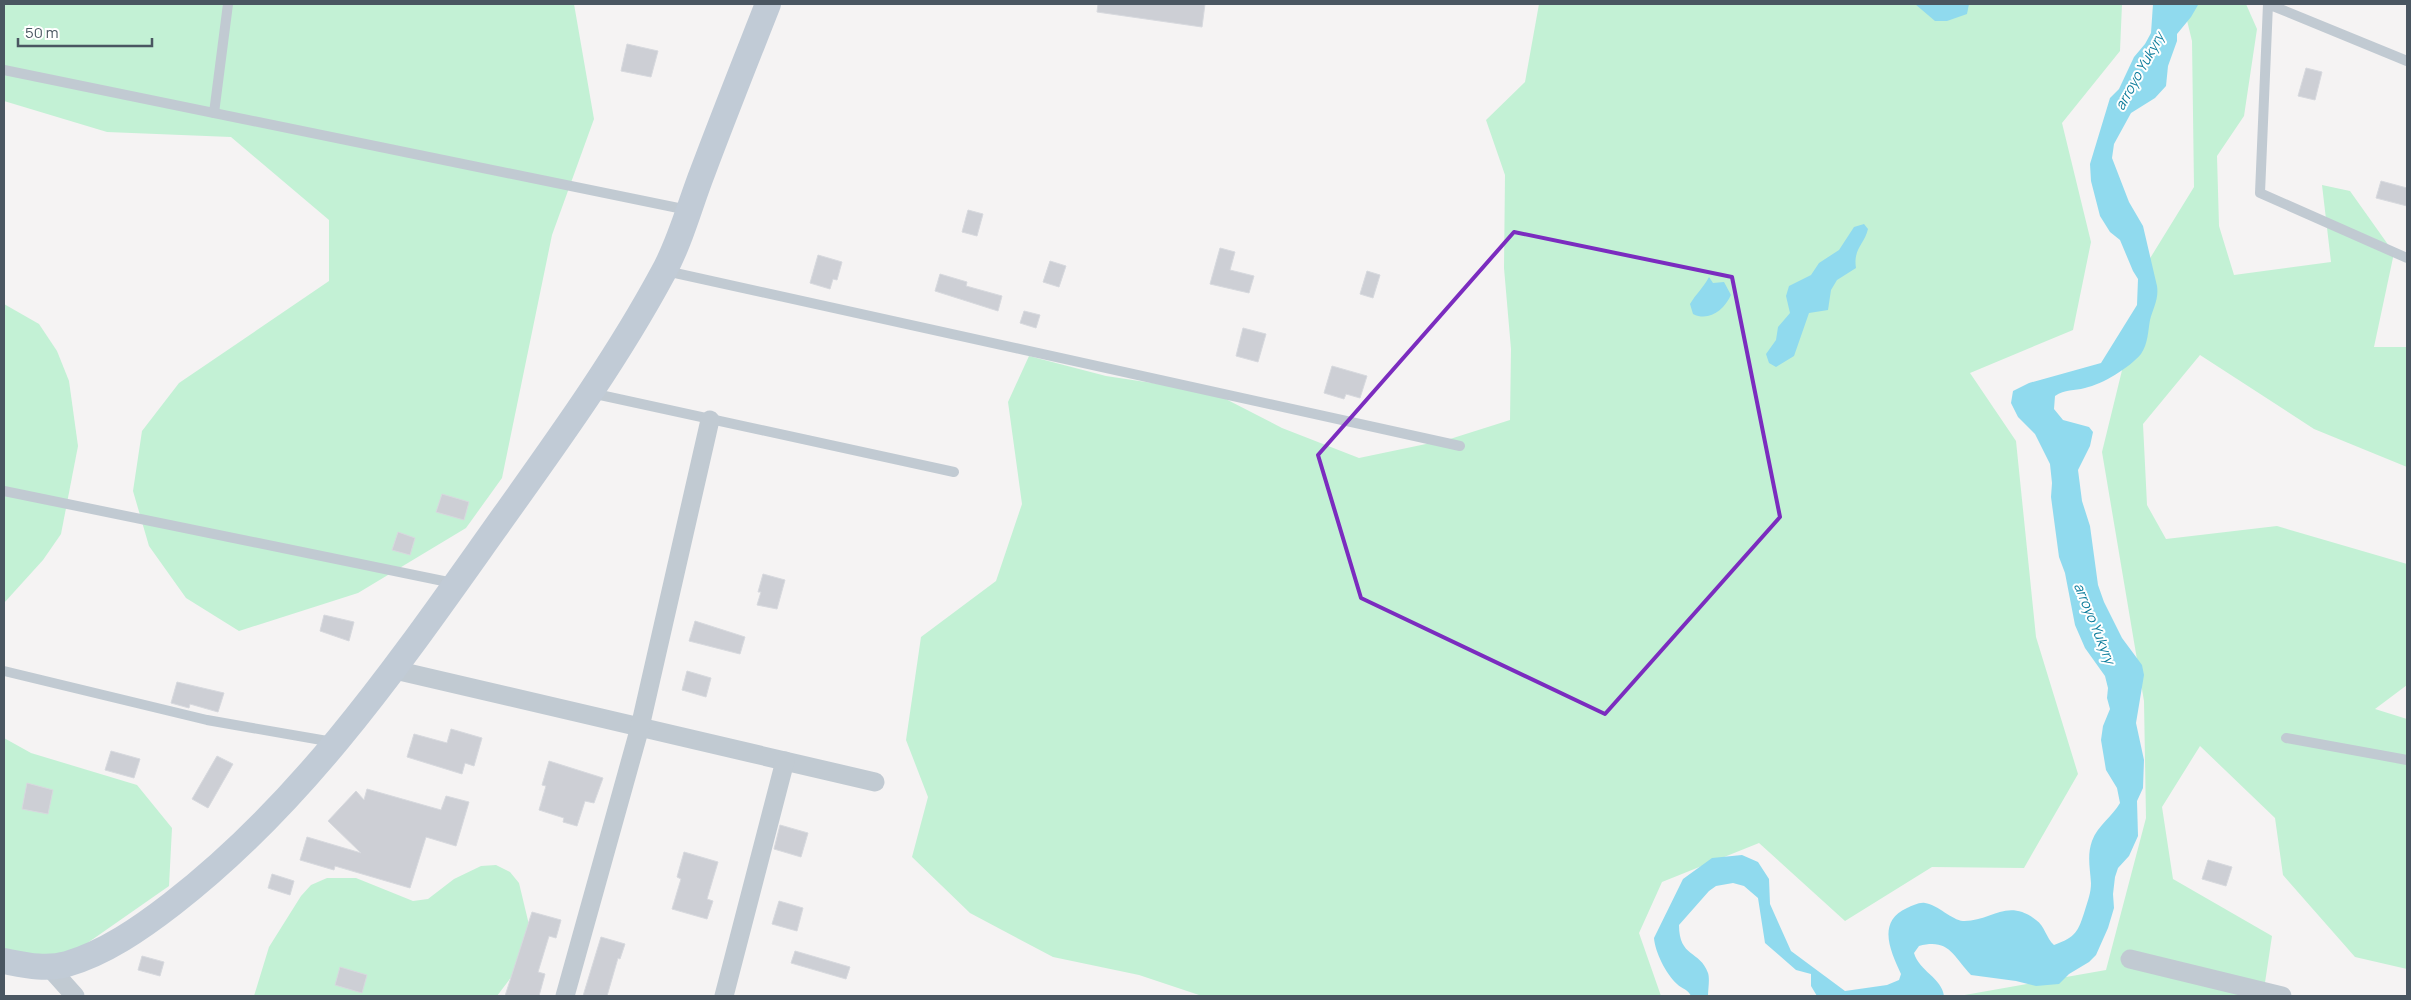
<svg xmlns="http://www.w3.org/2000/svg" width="2411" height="1000" font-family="Manrope,sans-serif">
	<rect width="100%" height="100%" fill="#f5f3f3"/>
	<g fill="#c3f1d5">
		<path d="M4 4H574L594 119 552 235 502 478 466 528 358 593 239 631 186 598 149 546 133 491 142 431 179 383 329 281V220L231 137 107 132 4 101Z"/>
		<path d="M1539 4H2122L2120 51 2062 123 2091 242 2073 330 1970 373 2016 441 2036 637 2078 774 2024 868 1932 867 1845 921 1759 843 1662 882 1639 933 1661 996H1202L1139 975 1053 957 970 913 912 857 928 797 906 740 921 637 996 581 1022 504 1008 402 1029 356 1106 376 1212 392 1282 428 1359 458 1450 439 1510 420 1511 349 1504 268 1505 175 1486 120 1525 82Z"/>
		<path d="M2183 4H2246L2257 29 2244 116 2217 156 2219 226 2234 275 2331 262 2322 185 2350 191 2394 253 2374 347H2407V467L2314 429 2200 355 2143 424 2147 505 2166 539 2277 526 2407 564V685L2375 709 2407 719V969L2355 957 2283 875 2275 818 2200 746 2162 807 2173 879 2272 936 2263 996H1959L2106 970 2146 818 2144 701 2102 452 2149 260 2194 187 2192 41Z"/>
		<path d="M4 304 39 324 57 351 69 381 78 446 61 534 43 560 4 603Z"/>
		<path d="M4 738 31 753 137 785 172 828 169 886 63 960 4 957Z"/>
		<path d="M496 865 510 872 519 883 530 929 524 960 497 996H254L269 947 301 896 311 885 327 878H356L413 901 428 899 454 879 481 866Z"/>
	</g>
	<g fill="#90daee">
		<path d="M1915 4H1969L1967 14 1947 21H1935Z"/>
		<path d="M2153 4 2198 5 2191 17 2177 34V41L2168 66 2166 86 2155 98 2131 113 2114 144 2112 158 2129 202 2143 226 2157 286C2159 299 2153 308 2150 320 2148 331 2148 344 2141 354 2129 368 2103 384 2085 388 2074 391 2065 389 2055 396L2054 409 2063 420 2089 427 2093 432 2090 446 2078 470 2082 501 2090 526 2098 585 2104 602 2122 638 2142 665 2144 675 2136 723 2144 760 2143 788 2137 801 2138 836 2129 856 2118 868 2115 877 2113 894 2114 908 2108 928 2096 955 2089 962 2069 974 2059 984 2036 986 2016 981 1971 975C1953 956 1949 938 1919 946L1914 953C1919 971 1942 978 1944 996H1817L1811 986V974L1796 970 1765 943 1758 898 1744 886 1733 883 1716 886 1709 891 1679 925C1679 958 1700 950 1708 973 1710 979 1708 989 1708 996H1691C1688 989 1682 989 1677 984 1666 974 1655 952 1654 938L1683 879 1712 858 1742 855 1758 862 1769 879 1770 904 1791 951 1845 991 1887 985 1899 980 1901 974C1891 952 1876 922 1907 908 1912 906 1919 902 1925 903 1938 905 1952 920 1963 921 1990 922 2007 897 2036 920 2045 926 2046 938 2054 945 2076 937 2078 932 2085 910 2088 900 2091 893 2091 883 2090 868 2087 855 2092 841 2098 825 2112 817 2120 803L2117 788 2106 770 2101 740 2103 726 2110 709 2107 698 2108 688 2105 676 2085 648 2075 625 2065 573 2059 557 2051 497 2052 483 2050 464 2035 434 2018 417 2011 403 2013 391 2029 383 2101 363 2137 305 2138 279 2133 271 2120 240 2110 232 2100 216 2091 181 2090 164 2110 98 2119 89 2134 57 2145 44 2151 33Z"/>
		<path d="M1864 224 1868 229C1864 245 1853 249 1856 268L1837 280 1831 290 1828 310 1809 313 1794 356 1776 367 1769 363 1766 354 1776 340 1778 327 1790 313 1786 296 1789 286 1811 275 1819 263 1839 250 1854 227Z"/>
		<path d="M1709 277 1713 283 1724 282 1731 295C1724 310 1709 322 1693 314L1690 304C1696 294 1703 288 1709 277Z"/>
	</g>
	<g fill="#cdcfd5" stroke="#d7d9de">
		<path d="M1098 4H1205L1202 27 1097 12Z"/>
		<path d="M627 44 658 51 651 77 621 71Z"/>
		<path d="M2306 68 2322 72 2315 100 2298 96Z"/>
		<path d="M2381 181 2407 188V206L2376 198Z"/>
		<path d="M968 210 983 214 977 236 962 232Z"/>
		<path d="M1220 248 1235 252 1230 270 1254 276 1249 293 1210 284Z"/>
		<path d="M818 255 842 262 837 280 833 279 830 289 810 283Z"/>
		<path d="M1050 261 1066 266 1059 287 1043 282Z"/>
		<path d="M1367 271 1380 275 1373 298 1360 294Z"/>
		<path d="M940 274 967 282 966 286 1002 296 998 311 935 291Z"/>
		<path d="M1024 311 1040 315 1036 328 1020 323Z"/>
		<path d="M1243 328 1266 334 1258 362 1236 356Z"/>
		<path d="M1332 366 1367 376 1360 398 1346 394 1344 399 1324 393Z"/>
		<path d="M442 494 469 502 464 520 436 512Z"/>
		<path d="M398 532 415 538 410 555 392 550Z"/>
		<path d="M763 574 785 580 777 609 757 605 761 592H758Z"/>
		<path d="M324 615 354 622 349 641 320 631Z"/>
		<path d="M695 621 745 637 740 654 689 641Z"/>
		<path d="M687 671 711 678 706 697 682 690Z"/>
		<path d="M177 682 224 693 218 712 190 704 189 708 171 703Z"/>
		<path d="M451 729 482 738 474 766 465 763 462 774 407 757 414 734 447 743Z"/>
		<path d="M111 751 140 759 134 778 105 770Z"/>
		<path d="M217 756 233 764 208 808 192 799Z"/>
		<path d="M549 761 603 778 594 803 585 801 577 826 563 822 564 818 539 810 546 786 542 785Z"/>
		<path d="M27 783 53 790 48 814 22 809Z"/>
		<path d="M367 789 441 810 446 796 469 802 456 846 426 837 410 888 335 866 334 870 300 860 307 837 361 853 328 821 356 791 364 800Z"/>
		<path d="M780 825 808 833 801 857 774 849Z"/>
		<path d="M684 852 718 862 707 899 713 901 707 919 672 909 681 879 677 877Z"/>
		<path d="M2208 860 2232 867 2226 886 2202 879Z"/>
		<path d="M272 874 294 881 290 895 268 888Z"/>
		<path d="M779 901 803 908 797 931 772 924Z"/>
		<path d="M532 912 561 920 556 938 549 936 538 972 545 974 539 996H505Z"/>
		<path d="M601 937 625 944 620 959 618 958 607 996H583Z"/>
		<path d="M795 951 850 967 846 979 791 963Z"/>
		<path d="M142 956 164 962 160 976 138 970Z"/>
		<path d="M340 967 367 975 362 993 335 985Z"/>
	</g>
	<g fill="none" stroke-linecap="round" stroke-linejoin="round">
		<g stroke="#c1cad2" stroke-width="10">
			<path d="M2407 61 2268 4 2260 193 2407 258"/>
			<path d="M4 70 688 210"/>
			<path d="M214 113 228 4"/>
			<path d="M666 271 1460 446"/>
			<path d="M591 393 954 472"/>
			<path d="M4 491 453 583"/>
			<path d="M4 671 207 720 333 742"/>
			<path d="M2286 738 2407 760"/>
		</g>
		<g stroke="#c1cad2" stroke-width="19">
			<path d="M395 670 875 782"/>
			<path d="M2130 959 2282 996"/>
			<path d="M49 967 75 996"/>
			<path d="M565 996 640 727 710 420"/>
			<path d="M724 996 785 761"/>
		</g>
		<path stroke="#c1cbd6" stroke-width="26" d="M4 961C25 965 45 970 67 964 105 953 141 928 172 904 304 802 398 665 494 530 553 447 614 364 663 273 680 243 690 204 703 171 724 115 746 60 768 4"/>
	</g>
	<path fill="none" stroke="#7b2cbf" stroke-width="4" stroke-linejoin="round" d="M1514 232 1732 277 1780 517 1605 714 1361 598 1318 455Z"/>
	<g text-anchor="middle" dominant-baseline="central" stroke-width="4" stroke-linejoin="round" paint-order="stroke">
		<g font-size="14" font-style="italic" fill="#0c7c9b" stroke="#fff">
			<text transform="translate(2139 71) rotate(-61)">arroyo Yukyry</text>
			<text transform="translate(2095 623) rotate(68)">arroyo Yukyry</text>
		</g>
	</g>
	<rect width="2411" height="1000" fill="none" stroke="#4a5661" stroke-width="10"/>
	<path d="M18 38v8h134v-8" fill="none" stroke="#4a5661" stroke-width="2.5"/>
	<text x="25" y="38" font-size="15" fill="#4a5661" stroke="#ffffff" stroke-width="4" paint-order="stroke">50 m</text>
</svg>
